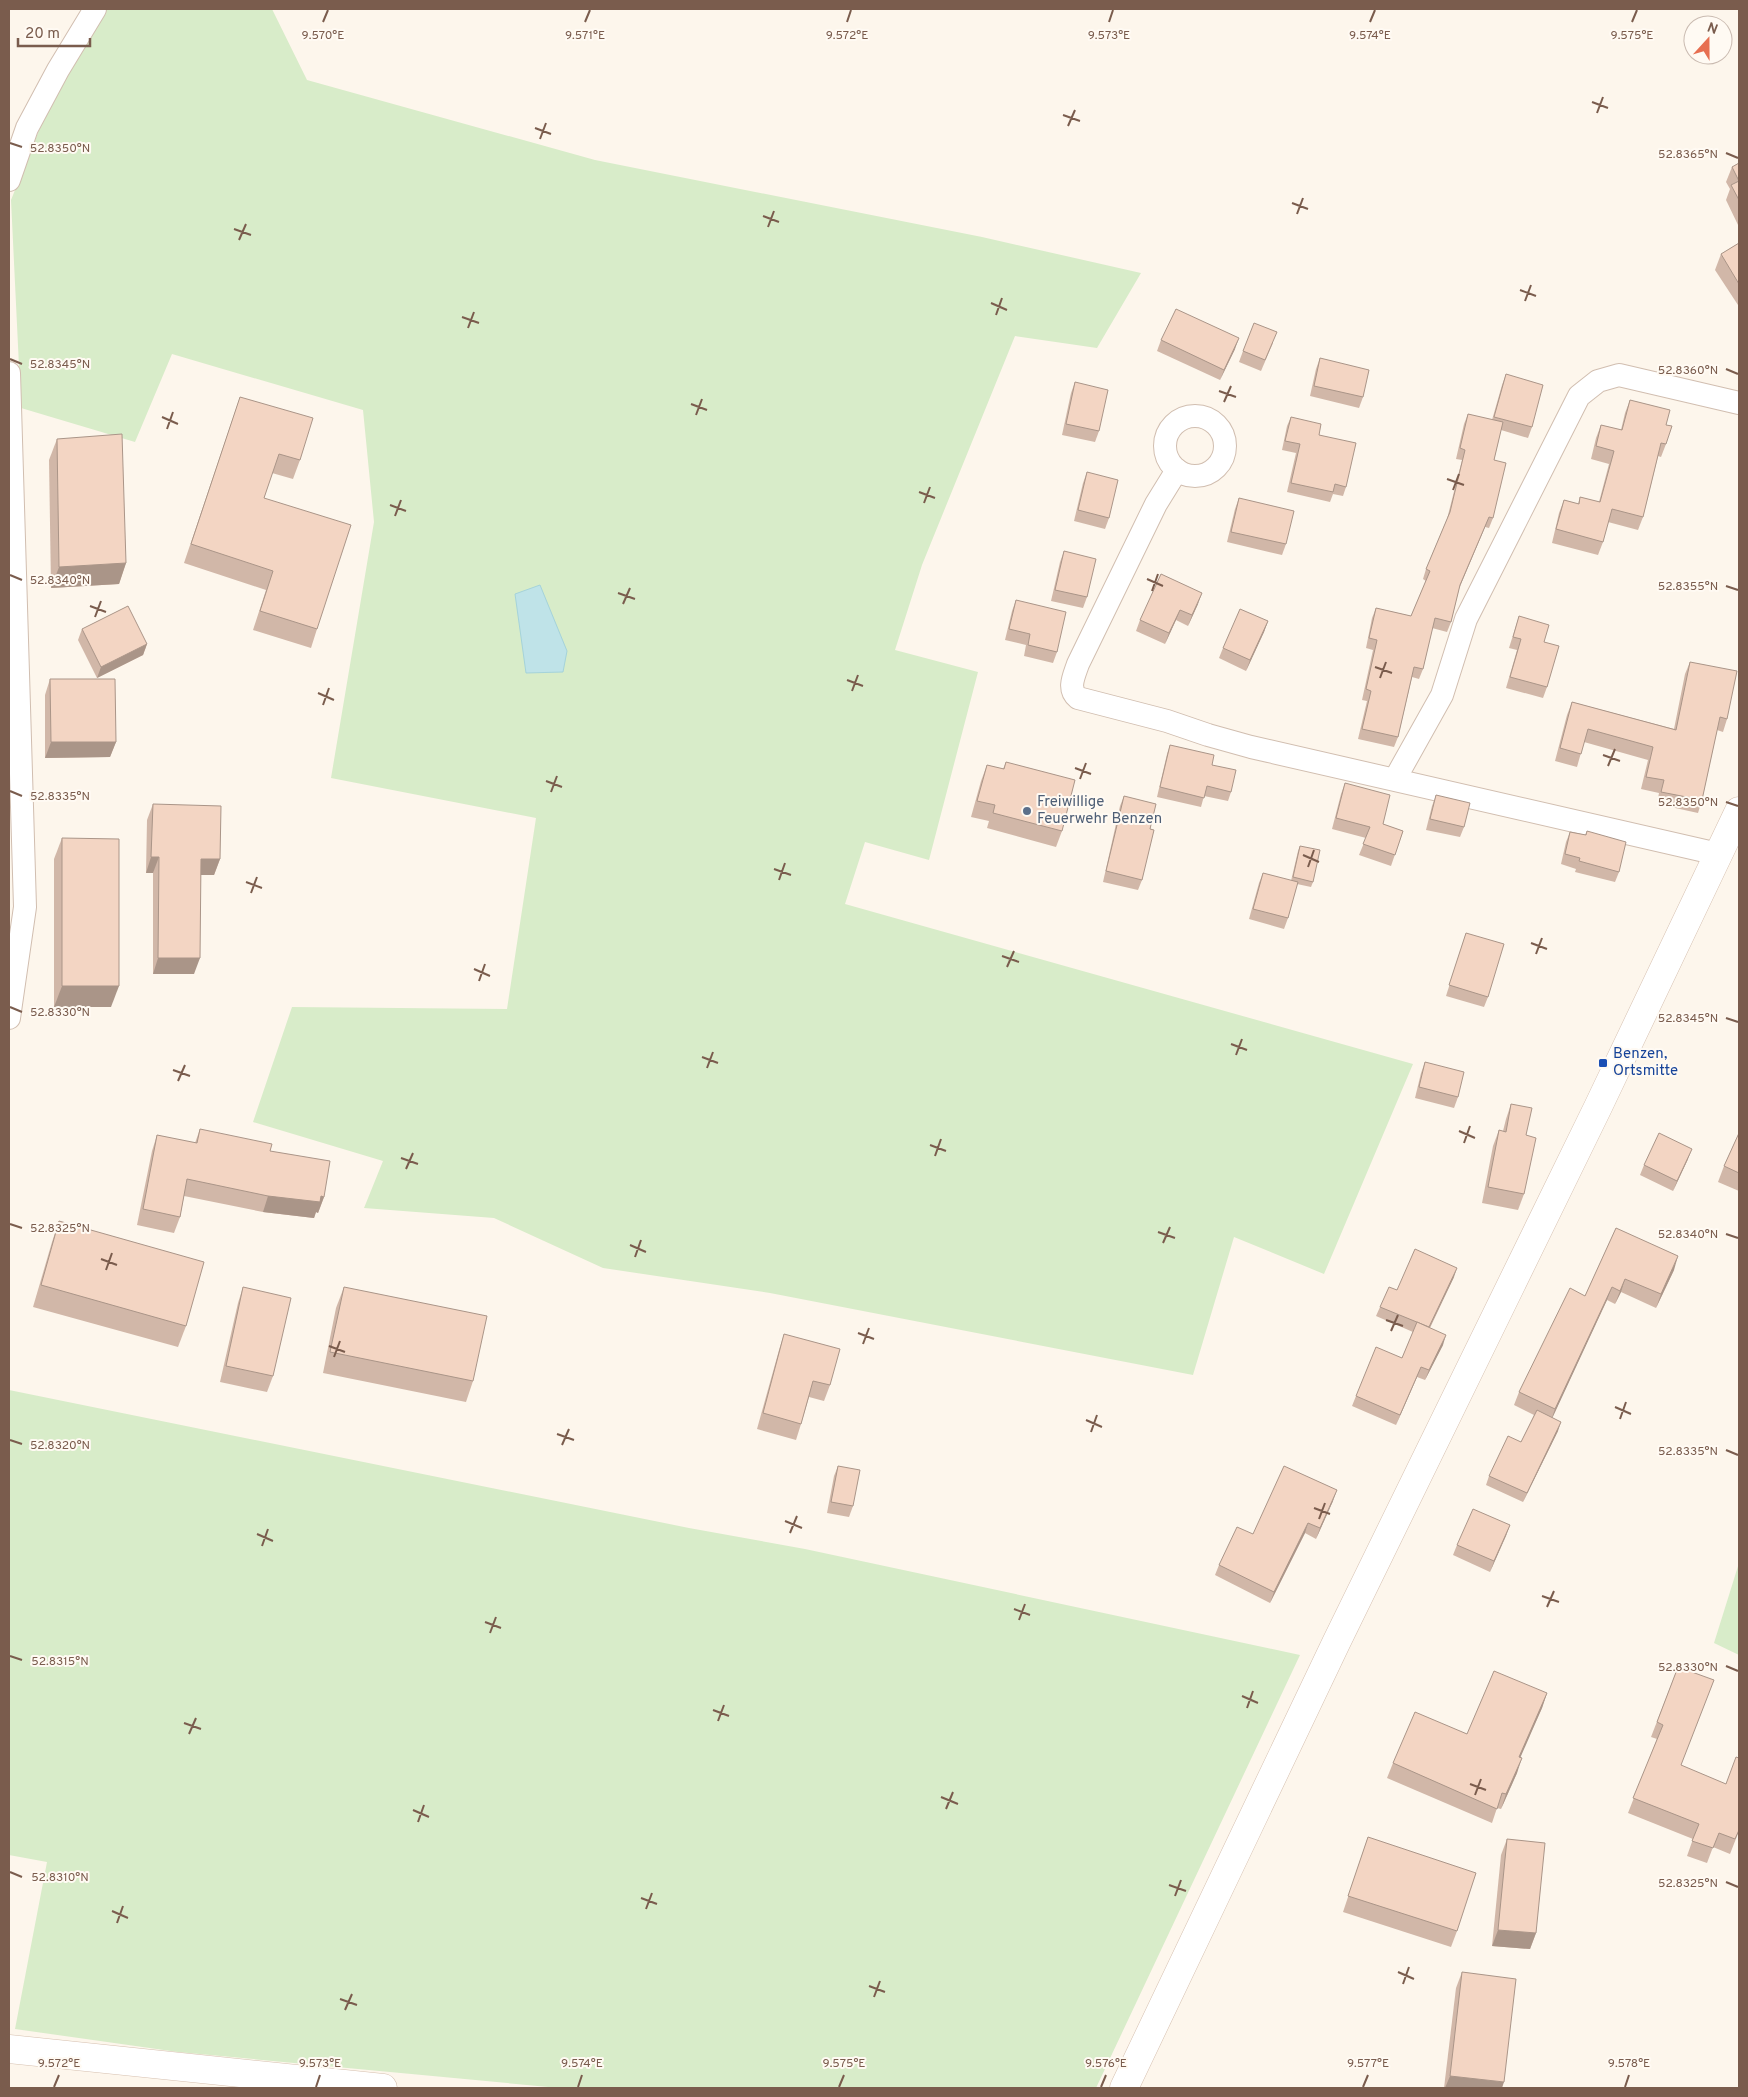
<svg xmlns="http://www.w3.org/2000/svg" width="1748" height="2097" font-family="Overpass,sans-serif">
	<rect width="100%" height="100%" fill="#fdf6ec"/>
	<g fill="#d8ecc9">
		<path d="M107 9H272L307 80 595 160 982 237 1141 273 1097 348 1015 336 922 565 895 650 978 672 929 860 865 842 845 904 1413 1064 1324 1274 1234 1237 1193 1375 770 1293 603 1268 494 1218 364 1208 383 1161 253 1122 292 1007 507 1009 536 818 331 778 374 522 363 410 172 354 135 442 21 408 11 200 60 78Z"/>
		<path d="M9 1390 689 1528 805 1549 1300 1655 1096 2088H559L178 2052 15 2029 47 1862 9 1855Z"/>
		<path d="M1739 1563V1655L1714 1643Z"/>
	</g>
	<path fill="#bfe3e8" stroke="#a5d3da" d="M540 585 567 651 563 672 526 673 515 594Z"/>
	<g fill="none" stroke-linecap="round" stroke-linejoin="round">
		<g stroke="#d1beb0" stroke-width="24">
			<g id="street">
				<path d="M9 180 27 128 58 70 95 9"/>
				<path d="M9 373 25 907 9 1018"/>
				<circle cx="1195" cy="446" r="30"/>
				<path d="M1177 470 1156 504 1078 664C1074 676 1067 689 1078 698L1167 721 1208 735 1251 747 1718 854"/>
				<path d="M1395 779 1442 695 1466 619 1579 396 1598 381 1619 375 1739 403"/>
			</g>
		</g>
		<g stroke="#d6c0b0" stroke-width="29">
			<g id="secondary">
				<path d="M9 2049 383 2088"/>
				<path d="M1124 2088 1336 1643 1598 1107 1739 811"/>
			</g>
		</g>
		<use href="#street" stroke="#fff" stroke-width="22"/>
		<use href="#secondary" stroke="#fff" stroke-width="28"/>
	</g>
	<g fill="#d1b7a8">
		<path d="M1739 163V227L1726 200 1730 189 1726 182 1732 167Z"/>
		<path d="M1739 243V304L1738 305 1715 270 1721 254Z"/>
		<path d="M1161 340 1235 349 1220 380 1157 351Z"/>
		<path d="M1273 343 1261 371 1239 362 1243 351Z"/>
		<path d="M1320 358 1363 397 1359 408 1310 396 1316 369Z"/>
		<path d="M1506 374 1532 427 1528 438 1501 430 1494 460 1493 518 1489 528 1485 527 1459 589 1451 622 1447 632 1432 628 1423 669 1419 679 1412 677 1398 737 1394 747 1358 739 1367 701 1362 700 1373 650 1366 648 1372 618 1376 608 1411 616 1426 581 1423 579 1426 569 1447 519 1462 460 1456 459 1464 424 1468 414 1492 420 1502 385Z"/>
		<path d="M1075 382 1099 431 1095 442 1062 435 1071 393Z"/>
		<path d="M240 397 300 460 293 479 272 473 264 498 317 629 311 648 253 630 266 590 184 563Z"/>
		<path d="M1630 400 1666 425V444L1661 457 1658 456 1643 517 1638 530 1608 522 1603 542 1598 555 1552 543 1559 513 1564 500 1578 504 1580 497 1599 502 1609 464 1591 459 1596 438 1601 425 1621 430 1625 413Z"/>
		<path d="M1291 417 1319 435 1346 487 1343 496 1333 494 1330 502 1287 492 1296 453 1282 450 1287 426Z"/>
		<path d="M57 439 126 563 119 584 51 588 49 460Z"/>
		<path d="M1087 472 1109 518 1105 529 1074 521 1083 483Z"/>
		<path d="M1239 498 1286 544 1282 555 1227 542 1235 509Z"/>
		<path d="M1064 551 1087 597 1083 608 1051 601 1060 562Z"/>
		<path d="M1016 600 1057 652 1053 663 1024 656 1026 645 1005 640 1012 611Z"/>
		<path d="M1198 604 1188 626 1176 620 1165 644 1136 631 1140 620Z"/>
		<path d="M1519 616 1547 687 1543 698 1506 688 1517 650 1509 648Z"/>
		<path d="M1268 621 1264 632 1246 671 1219 658 1223 648Z"/>
		<path d="M82 629 147 644 143 655 97 678 78 640Z"/>
		<path d="M1690 662 1727 719 1723 732 1717 730 1702 800 1698 813 1657 804 1659 793 1641 789 1648 760 1584 742 1577 767 1555 761 1567 715 1572 702 1674 729 1685 674Z"/>
		<path d="M50 679 116 742 110 757 45 758V695Z"/>
		<path d="M1170 745 1212 765 1231 792 1228 801 1204 796 1201 807 1157 797 1167 754Z"/>
		<path d="M1006 762 1062 831 1056 847 987 828 989 821 971 817 981 781 987 765 1003 769Z"/>
		<path d="M1345 783 1383 824 1403 831 1391 866 1359 855 1366 838 1332 829 1341 794Z"/>
		<path d="M1436 795 1464 827 1460 837 1426 830 1432 806Z"/>
		<path d="M1124 796 1150 829 1142 880 1138 890 1103 882 1120 806Z"/>
		<path d="M153 804 220 859 214 875H201L194 974H153V873H146L147 820Z"/>
		<path d="M1587 831 1619 872 1615 882 1575 872 1576 869 1561 864 1566 842 1570 832 1585 835Z"/>
		<path d="M62 838 111 1007H54V859Z"/>
		<path d="M1300 846 1313 882 1311 887 1297 884 1288 918 1284 929 1249 919 1259 883 1263 873 1291 881 1298 851Z"/>
		<path d="M1466 933 1488 997 1484 1007 1446 996Z"/>
		<path d="M1425 1062 1458 1097 1454 1108 1415 1098 1421 1073Z"/>
		<path d="M1511 1104 1526 1135 1524 1194 1518 1210 1482 1203 1493 1146 1499 1130 1503 1131 1506 1119Z"/>
		<path d="M200 1129 270 1151 324 1197 318 1213 316 1212 314 1218 263 1212 184 1196 180 1217 174 1233 137 1225 152 1151 157 1135 195 1143Z"/>
		<path d="M1739 1133V1191L1718 1182 1724 1166Z"/>
		<path d="M1688 1159 1673 1191 1640 1175 1644 1165Z"/>
		<path d="M59 1221 186 1326 178 1347 33 1307 52 1242Z"/>
		<path d="M1616 1228 1674 1270 1656 1308 1621 1292 1615 1304 1607 1300 1552 1418 1558 1431 1523 1502 1486 1485 1489 1476 1521 1442 1534 1415 1514 1405 1519 1392 1585 1296Z"/>
		<path d="M1454 1277 1430 1328 1443 1345 1425 1380 1417 1377 1396 1425 1352 1406 1356 1396 1402 1358 1413 1332 1376 1316 1380 1307 1397 1290Z"/>
		<path d="M243 1287 273 1376 267 1392 220 1382 238 1303Z"/>
		<path d="M344 1287 473 1381 466 1402 323 1373 336 1308Z"/>
		<path d="M784 1334 830 1385 824 1401 809 1397 801 1424 796 1440 757 1429 779 1350Z"/>
		<path d="M838 1466 853 1506 849 1517 827 1513 834 1476Z"/>
		<path d="M1333 1501 1316 1539 1305 1533 1270 1603 1215 1575 1219 1565 1253 1534Z"/>
		<path d="M1510 1525 1490 1572 1453 1555 1457 1545Z"/>
		<path d="M1678 1667 1681 1765 1739 1831 1730 1854 1713 1847 1707 1863 1687 1856 1693 1839 1628 1813 1657 1739 1651 1737Z"/>
		<path d="M1547 1693 1542 1708 1520 1757 1517 1773 1501 1809 1497 1808 1492 1823 1387 1778 1393 1763 1467 1734Z"/>
		<path d="M1368 1837 1457 1931 1451 1947 1343 1912Z"/>
		<path d="M1507 1839 1536 1933 1530 1949 1492 1946 1501 1855Z"/>
		<path d="M1462 1972 1502 2088H1444L1456 1988Z"/>
	</g>
	<g fill="#aa9588">
		<path d="M1239 338 1235 349 1220 380 1224 370Z"/>
		<path d="M1489 517 1485 527 1456 595 1460 585Z"/>
		<path d="M126 563 119 584 51 588 59 567Z"/>
		<path d="M1202 593 1198 604 1188 626 1192 615Z"/>
		<path d="M1180 610 1176 620 1165 644 1169 633Z"/>
		<path d="M1268 621 1264 632 1246 671 1250 660Z"/>
		<path d="M147 644 143 655 97 678 101 667Z"/>
		<path d="M51 742H116L110 757 45 758Z"/>
		<path d="M151 857H159L153 873H146Z"/>
		<path d="M201 859H220L214 875H195Z"/>
		<path d="M158 958H200L194 974H153Z"/>
		<path d="M62 986H119L111 1007H54Z"/>
		<path d="M1692 1149 1688 1159 1673 1191 1677 1181Z"/>
		<path d="M268 1196H321L324 1197 318 1213 316 1212 314 1218 263 1212Z"/>
		<path d="M1678 1256 1674 1270 1656 1308 1661 1294Z"/>
		<path d="M1457 1268 1454 1277 1425 1337 1429 1328Z"/>
		<path d="M1625 1279 1621 1292 1615 1304 1620 1291Z"/>
		<path d="M1612 1287 1607 1300 1550 1423 1555 1409Z"/>
		<path d="M1446 1335 1443 1345 1425 1380 1429 1370Z"/>
		<path d="M1421 1367 1417 1377 1396 1425 1400 1415Z"/>
		<path d="M1561 1422 1558 1431 1523 1502 1527 1493Z"/>
		<path d="M1337 1490 1333 1501 1316 1539 1320 1528Z"/>
		<path d="M1308 1523 1305 1533 1270 1603 1274 1592Z"/>
		<path d="M1510 1525 1506 1536 1490 1572 1494 1561Z"/>
		<path d="M1547 1693 1542 1708 1514 1772 1519 1757Z"/>
		<path d="M1522 1758 1517 1773 1501 1809 1506 1794Z"/>
		<path d="M1498 1930 1536 1933 1530 1949 1492 1946Z"/>
		<path d="M1450 2076 1504 2082 1502 2088H1445Z"/>
	</g>
	<g fill="#f3d5c3" stroke="#aa9588">
		<path d="M1739 163V200L1731 185 1739 181 1732 167Z"/>
		<path d="M1739 243V284L1721 254Z"/>
		<path d="M1176 309 1239 338 1224 370 1161 340Z"/>
		<path d="M1254 323 1277 332 1265 360 1243 351Z"/>
		<path d="M1320 358 1369 370 1363 397 1314 386Z"/>
		<path d="M1506 374 1543 385 1532 427 1494 417Z"/>
		<path d="M1075 382 1108 390 1099 431 1066 424Z"/>
		<path d="M240 397 313 418 300 460 279 454 264 498 351 525 317 629 260 611 273 571 191 544Z"/>
		<path d="M1630 400 1670 410 1666 425 1672 426 1666 444 1661 443 1643 517 1612 509 1603 542 1556 529 1564 500 1579 504 1580 497 1600 502 1614 451 1596 446 1601 425 1622 430Z"/>
		<path d="M1468 414 1503 422 1494 460 1506 463 1493 518 1489 517 1460 585 1451 622 1435 618 1423 669 1414 667 1398 737 1362 729 1371 691 1366 689 1377 640 1369 638 1376 608 1411 616 1430 571 1426 569 1450 512 1465 450 1460 448Z"/>
		<path d="M1291 417 1321 424 1319 435 1356 443 1346 487 1335 484 1333 492 1291 483 1300 444 1285 441Z"/>
		<path d="M122 434 126 563 59 567 57 439Z"/>
		<path d="M1087 472 1118 480 1109 518 1078 510Z"/>
		<path d="M1239 498 1294 511 1286 544 1231 532Z"/>
		<path d="M1064 551 1096 559 1087 597 1055 590Z"/>
		<path d="M1161 574 1202 593 1192 615 1180 610 1169 633 1140 620Z"/>
		<path d="M1016 600 1066 612 1057 652 1028 645 1030 634 1009 629Z"/>
		<path d="M128 606 147 644 101 667 82 629Z"/>
		<path d="M1240 609 1268 621 1250 660 1223 648Z"/>
		<path d="M1519 616 1549 625 1544 642 1559 646 1547 687 1510 677 1521 639 1513 637Z"/>
		<path d="M1690 662 1737 671 1727 719 1720 717 1702 800 1661 792 1664 780 1646 777 1653 747 1588 729 1581 754 1560 748 1572 702 1676 730Z"/>
		<path d="M50 679H115L116 742H51Z"/>
		<path d="M1170 745 1214 755 1212 765 1236 770 1231 792 1207 786 1204 798 1160 787Z"/>
		<path d="M1006 762 1075 780 1062 831 993 813 995 805 977 801 987 765 1004 769Z"/>
		<path d="M1345 783 1390 795 1383 824 1403 831 1395 855 1363 844 1370 827 1336 818Z"/>
		<path d="M1436 795 1470 803 1464 827 1430 819Z"/>
		<path d="M1124 796 1156 804 1150 829 1154 830 1142 880 1106 871Z"/>
		<path d="M153 804 221 806 220 859H201L200 958H158L159 857H151Z"/>
		<path d="M1587 831 1626 842 1619 872 1579 861 1580 858 1565 854 1570 832 1586 835Z"/>
		<path d="M62 838 119 839V986H62Z"/>
		<path d="M1300 846 1320 850 1313 882 1293 877Z"/>
		<path d="M1263 873 1298 882 1288 918 1253 909Z"/>
		<path d="M1466 933 1504 944 1488 997 1449 985Z"/>
		<path d="M1425 1062 1464 1072 1458 1097 1419 1087Z"/>
		<path d="M1511 1104 1532 1108 1526 1135 1536 1138 1524 1194 1488 1187 1499 1130 1506 1132Z"/>
		<path d="M200 1129 272 1144 270 1151 330 1161 324 1197 321 1196 320 1202 268 1196 187 1179 180 1217 143 1209 157 1135 197 1143Z"/>
		<path d="M1659 1133 1692 1149 1677 1181 1644 1165Z"/>
		<path d="M1739 1133V1173L1724 1166Z"/>
		<path d="M59 1221 204 1262 186 1326 41 1285Z"/>
		<path d="M1616 1228 1678 1256 1661 1294 1625 1279 1620 1291 1612 1287 1555 1409 1519 1392 1570 1288 1585 1296Z"/>
		<path d="M1415 1249 1457 1268 1429 1327 1380 1307 1389 1287 1397 1290Z"/>
		<path d="M243 1287 291 1298 273 1376 226 1366Z"/>
		<path d="M344 1287 487 1316 473 1381 330 1352Z"/>
		<path d="M1417 1322 1446 1335 1429 1370 1421 1367 1400 1415 1356 1396 1376 1347 1402 1358Z"/>
		<path d="M784 1334 840 1349 830 1385 813 1381 801 1424 763 1413Z"/>
		<path d="M1537 1410 1561 1422 1527 1493 1489 1476 1508 1436 1521 1442Z"/>
		<path d="M838 1466 860 1470 853 1506 831 1502Z"/>
		<path d="M1284 1466 1337 1490 1320 1528 1308 1523 1274 1592 1219 1565 1237 1527 1253 1534Z"/>
		<path d="M1473 1509 1510 1525 1494 1561 1457 1545Z"/>
		<path d="M1678 1667 1714 1680 1681 1765 1726 1784 1736 1757 1739 1758V1830L1735 1839 1719 1833 1713 1848 1692 1841 1699 1824 1633 1798 1663 1725 1657 1722Z"/>
		<path d="M1494 1671 1547 1693 1519 1757 1522 1758 1506 1794 1502 1793 1497 1809 1393 1763 1415 1712 1467 1734Z"/>
		<path d="M1368 1837 1476 1873 1457 1931 1348 1896Z"/>
		<path d="M1507 1839 1545 1843 1536 1933 1498 1930Z"/>
		<path d="M1462 1972 1516 1979 1504 2082 1450 2076Z"/>
	</g>
	<path fill="none" stroke="#7a5c4d" stroke-width="2" d="M323 22 328 10M585 22 590 10M847 22 851 10M1109 22 1113 10M1370 22 1375 10M1632 22 1637 10M1592 102 1608 108M1597 113 1603 97M1063 115 1080 121M1068 126 1075 110M535 128 551 134M540 139 546 123M10 143 22 147M1726 153 1738 158M1292 203 1308 209M1297 214 1303 198M763 216 779 222M768 227 774 211M234 229 251 235M239 240 246 224M1520 290 1536 296M1525 301 1531 285M991 303 1007 310M996 315 1002 298M462 317 479 323M468 328 474 312M10 359 22 364M1726 369 1738 374M1219 391 1236 397M1224 402 1231 386M691 404 707 410M696 415 702 399M162 417 178 424M167 429 173 412M1447 479 1464 485M1453 490 1459 474M919 492 935 498M924 503 930 487M390 505 406 511M395 516 401 500M10 575 22 580M1147 579 1163 586M1726 586 1738 590M1152 591 1158 574M618 593 635 599M623 604 630 588M90 606 106 612M95 617 101 601M1375 667 1392 673M1380 678 1386 662M847 680 863 686M852 691 858 675M318 693 334 700M323 705 329 688M1603 755 1620 761M1608 766 1615 749M1075 768 1091 774M1080 779 1086 763M546 781 562 787M10 791 22 796M551 792 557 776M1726 802 1738 806M1303 855 1319 862M1308 867 1314 850M774 869 791 875M779 880 785 863M246 882 262 888M251 893 257 877M1531 943 1547 949M1536 954 1542 938M1002 956 1019 962M1007 967 1014 951M474 969 490 976M479 981 485 964M10 1007 22 1012M1726 1018 1738 1022M1231 1044 1247 1050M1236 1055 1242 1039M702 1057 718 1063M707 1068 713 1052M173 1070 190 1076M178 1081 185 1065M1459 1131 1475 1138M1464 1143 1470 1126M930 1145 946 1151M935 1156 941 1139M401 1158 418 1164M406 1169 413 1153M10 1224 22 1228M1158 1232 1175 1238M1726 1234 1738 1238M1163 1243 1170 1227M630 1245 646 1252M635 1257 641 1240M101 1259 117 1265M106 1270 112 1253M1386 1320 1403 1326M1391 1331 1398 1315M858 1333 874 1339M863 1344 869 1328M329 1346 345 1352M334 1357 340 1341M1615 1407 1631 1414M1620 1419 1626 1402M1086 1420 1102 1427M1091 1432 1097 1415M557 1434 574 1440M10 1440 22 1444M562 1445 569 1429M1726 1450 1738 1455M1314 1508 1330 1514M1319 1519 1325 1503M785 1521 802 1528M790 1533 797 1516M257 1534 273 1541M262 1546 268 1529M1542 1596 1559 1602M1547 1607 1554 1591M1014 1609 1030 1615M1019 1620 1025 1604M485 1622 501 1628M490 1633 496 1617M10 1656 22 1660M1726 1666 1738 1671M1242 1696 1258 1703M1247 1708 1253 1691M713 1710 729 1716M718 1721 724 1705M184 1723 201 1729M189 1734 196 1718M1470 1784 1486 1790M1475 1795 1481 1779M941 1797 958 1804M946 1809 953 1792M413 1810 429 1817M418 1822 424 1805M10 1872 22 1877M1726 1882 1738 1887M1169 1885 1186 1891M1175 1896 1181 1880M641 1898 657 1904M646 1909 652 1893M112 1911 128 1918M117 1923 123 1906M1398 1972 1414 1979M1403 1984 1409 1967M869 1986 885 1992M874 1997 880 1981M340 1999 357 2005M345 2010 352 1994M54 2087 59 2075M316 2087 320 2075M578 2087 582 2075M839 2087 844 2075M1101 2087 1106 2075M1363 2087 1368 2075M1625 2087 1629 2075"/>
	<circle fill="#5c6f8a" stroke="#fffaf3" stroke-width="2" cx="1027" cy="811" r="5"/>
	<rect fill="#1a4fb4" stroke="#fffaf3" stroke-width="2" x="1598" y="1058" width="10" height="10" rx="2.5"/>
	<g text-anchor="middle" dominant-baseline="central" stroke-width="4" stroke-linejoin="round" paint-order="stroke">
		<g font-size="15" fill="#4e5e75" stroke="#fffaf3" text-anchor="start">
			<text x="1037" y="802">Freiwillige<tspan x="1037" dy="17">Feuerwehr Benzen</tspan></text>
		</g>
		<g font-size="15" fill="#164399" stroke="#fffaf3" text-anchor="start">
			<text x="1613" y="1054">Benzen,<tspan x="1613" dy="17">Ortsmitte</tspan></text>
		</g>
	</g>
	<g font-size="12" text-anchor="middle" fill="#7a5c4d" stroke="#fffaf3" stroke-width="4" stroke-linejoin="round" paint-order="stroke">
		<text x="323" y="39">9.570°E</text>
		<text x="585" y="39">9.571°E</text>
		<text x="847" y="39">9.572°E</text>
		<text x="1109" y="39">9.573°E</text>
		<text x="1370" y="39">9.574°E</text>
		<text x="1632" y="39">9.575°E</text>
		<text x="60" y="152">52.8350°N</text>
		<text x="1688" y="158">52.8365°N</text>
		<text x="60" y="368">52.8345°N</text>
		<text x="1688" y="374">52.8360°N</text>
		<text x="60" y="584">52.8340°N</text>
		<text x="1688" y="590">52.8355°N</text>
		<text x="60" y="800">52.8335°N</text>
		<text x="1688" y="806">52.8350°N</text>
		<text x="60" y="1016">52.8330°N</text>
		<text x="1688" y="1022">52.8345°N</text>
		<text x="60" y="1232">52.8325°N</text>
		<text x="1688" y="1238">52.8340°N</text>
		<text x="60" y="1449">52.8320°N</text>
		<text x="1688" y="1455">52.8335°N</text>
		<text x="60" y="1665">52.8315°N</text>
		<text x="1688" y="1671">52.8330°N</text>
		<text x="60" y="1881">52.8310°N</text>
		<text x="1688" y="1887">52.8325°N</text>
		<text x="59" y="2067">9.572°E</text>
		<text x="320" y="2067">9.573°E</text>
		<text x="582" y="2067">9.574°E</text>
		<text x="844" y="2067">9.575°E</text>
		<text x="1106" y="2067">9.576°E</text>
		<text x="1368" y="2067">9.577°E</text>
		<text x="1629" y="2067">9.578°E</text>
	</g>
	<rect width="1748" height="2097" fill="none" stroke="#7a5c4d" stroke-width="20"/>
	<g transform="translate(1708 40) rotate(21)"><circle r="24" fill="#fffaf3" stroke="#cabbb1"/>
	<path d="M0-4L9 19L0 12L-9 19Z" fill="#e76f51"/>
	<text y="-8" font-size="14" font-weight="bold" text-anchor="middle" fill="#7a5c4d">N</text>
	</g>
	<path d="M18 38v8h72v-8" fill="none" stroke="#7a5c4d" stroke-width="2.5"/>
	<text x="25" y="38" font-size="15" fill="#7a5c4d" stroke="#fffaf3" stroke-width="4" paint-order="stroke">20 m</text>
</svg>
